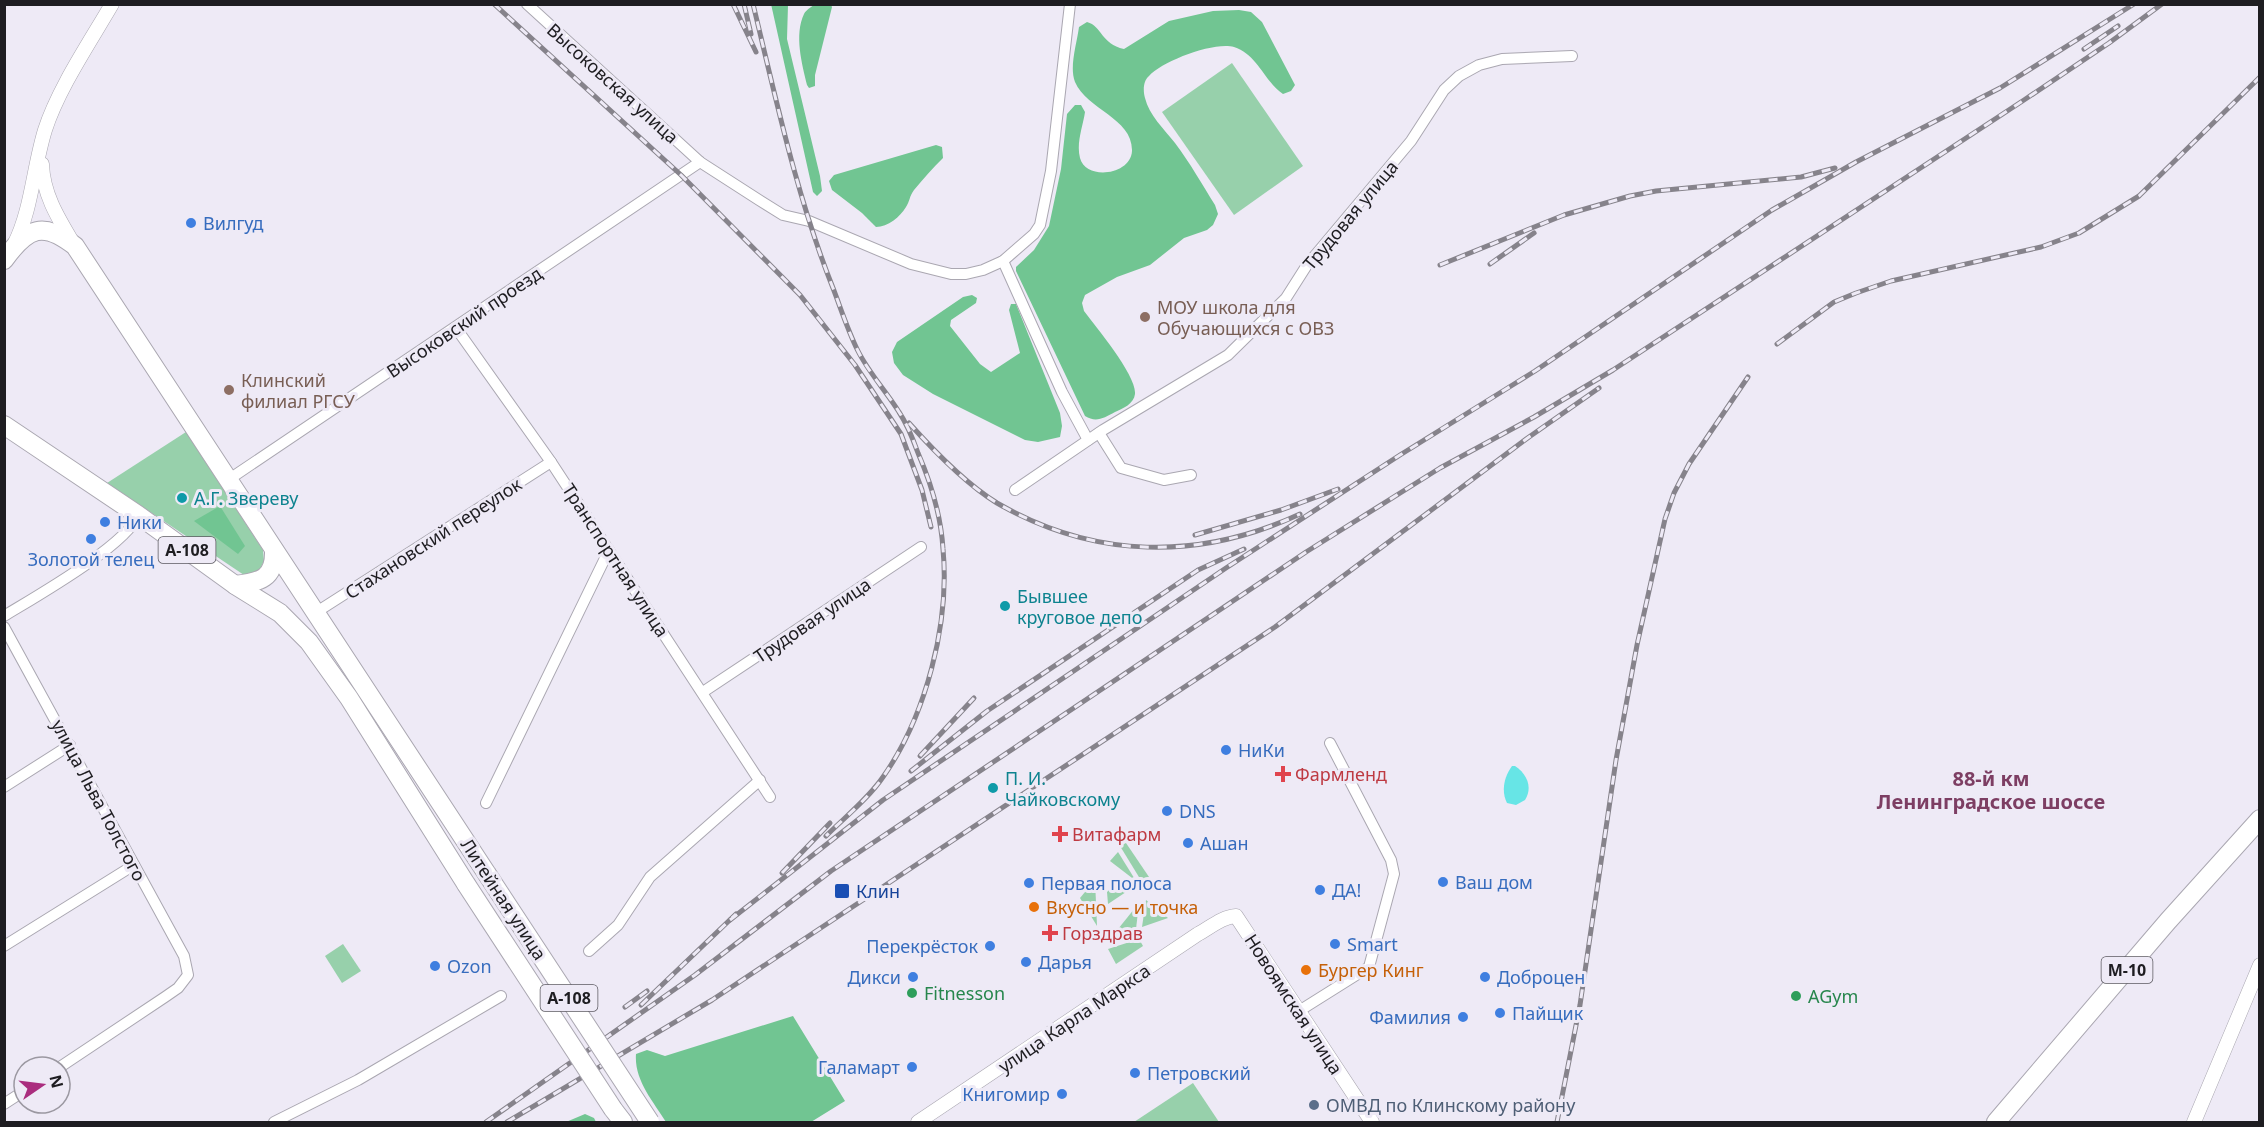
<svg xmlns="http://www.w3.org/2000/svg" width="2264" height="1127" font-family="'Noto Sans',sans-serif">
	<rect width="100%" height="100%" fill="#eeeaf6"/>
	<g fill="#97d0ab">
		<path d="M1232 63 1303 166 1234 215 1162 112Z"/>
		<path d="M186 432 263 550 264 561 259 571 244 575 107 483Z"/>
		<path d="M1126 843 1149 877 1142 882 1120 846Z"/>
		<path d="M1118 852 1136 881 1110 861Z"/>
		<path d="M1122 879 1132 888 1108 904 1107 892Z"/>
		<path d="M1095 880 1097 926 1080 898Z"/>
		<path d="M1146 900 1168 918 1142 927Z"/>
		<path d="M1139 903 1136 929 1110 939Z"/>
		<path d="M1139 939 1143 946 1116 964 1108 949Z"/>
		<path d="M343 944 361 971 342 983 325 956Z"/>
		<path d="M1193 1083 1219 1122H1134Z"/>
	</g>
	<g fill="#71c592">
		<path d="M771 4 788 5 787 39 820 176 822 191 817 196 813 192Z"/>
		<path d="M814 5H831L832 7 815 75V86L809 88 807 85C802 64 794 35 804 14 806 10 811 7 814 5Z"/>
		<path d="M1239 10 1251 12 1262 22 1295 85 1291 91 1283 94C1264 81 1258 55 1234 47 1215 41 1162 61 1149 76 1143 81 1143 91 1145 98 1149 115 1164 129 1175 143 1190 163 1202 184 1215 205L1218 214 1213 225 1207 230 1184 238 1150 265 1117 277 1085 295 1082 303 1084 311C1096 327 1137 376 1135 394 1134 404 1122 409 1115 412 1104 418 1096 423 1085 416L1016 271V267L1034 250 1049 226 1061 169 1067 114 1075 105H1081L1085 112C1083 126 1076 143 1080 158 1086 181 1131 175 1132 151 1133 118 1087 110 1075 82 1069 67 1077 43 1079 27L1087 22C1102 26 1101 44 1124 49L1169 21 1213 11Z"/>
		<path d="M936 145 942 147 943 158C932 169 923 179 914 190 909 197 910 201 906 207 900 217 888 227 876 227L862 213 832 190 829 181 834 175Z"/>
		<path d="M972 295 977 298 976 303 951 320 950 326 980 364 991 372 1020 353 1009 310 1011 304H1016L1060 413 1062 426 1060 437 1038 442 1025 440 933 394 903 375 894 363 892 352 897 342 963 297Z"/>
		<path d="M220 506 245 546 238 554 194 521Z"/>
		<path d="M793 1016 845 1101 811 1122H666C653 1101 634 1080 636 1054L647 1050 665 1056Z"/>
		<path d="M585 1114 594 1118 596 1122H566Z"/>
	</g>
	<path fill="#67e5e6" d="M1512 766H1515C1527 774 1533 787 1525 800L1516 805 1507 803C1501 791 1504 777 1512 766Z"/>
	<g fill="none" stroke-linecap="round" stroke-linejoin="round">
		<g stroke="#aaa7b1" stroke-width="12">
			<g id="minor">
				<path d="M527 4 700 162 759 200 783 215 809 221 911 264 951 274H966L983 270 1003 261 1034 234 1040 225 1051 171 1070 4"/>
				<path d="M1003 261 1062 392 1088 440"/>
				<path d="M456 328 551 462 770 797"/>
				<path d="M1099 433 1121 468 1164 480 1191 475"/>
				<path d="M228 480 700 162"/>
				<path d="M1015 490 1103 430 1228 355 1286 298 1307 265 1411 141 1444 90 1459 76 1479 65 1502 59 1572 56"/>
				<path d="M315 613 551 462"/>
				<path d="M4 616C35 597 127 545 138 515"/>
				<path d="M4 627 184 956 188 975 178 988 165 997 60 1067"/>
				<path d="M703 692 921 547"/>
				<path d="M4 787 70 745"/>
				<path d="M486 803 609 550"/>
				<path d="M4 946 134 865"/>
				<path d="M589 951 618 925 650 877 760 780"/>
				<path d="M1299 1011 1369 967 1394 874 1391 860 1330 743"/>
				<path d="M4 1104 24 1091"/>
				<path d="M274 1122 358 1080 501 996"/>
			</g>
		</g>
		<g stroke="#aaa7b1" stroke-width="15">
			<g id="tertiary">
				<path d="M42 164C43 194 58 218 73 243"/>
				<path d="M14 245C32 209 33 169 45 130 58 89 90 42 112 4"/>
				<path d="M918 1122 1198 934C1211 927 1222 917 1236 916L1372 1122"/>
				<path d="M2194 1122 2260 965"/>
			</g>
		</g>
		<g stroke="#aaa7b1" stroke-width="20">
			<g id="trunk">
				<path d="M4 260C28 227 43 221 75 246L487 874"/>
				<path d="M4 425 138 515 235 585 280 613 309 642 349 698 466 884"/>
				<path d="M235 585C260 582 275 579 274 550"/>
				<path d="M613 1109 623 1122"/>
				<path d="M1996 1122 2168 921 2260 819"/>
			</g>
		</g>
		<use href="#minor" stroke="#fff" stroke-width="10"/>
		<use href="#tertiary" stroke="#fff" stroke-width="14"/>
		<use href="#trunk" stroke="#fff" stroke-width="18"/>
		<g stroke="#86838b" stroke-width="5">
			<g id="rail">
				<path d="M494 4 681 175 800 295 855 365 901 434 922 490 931 527"/>
				<path d="M733 4 756 52"/>
				<path d="M744 4 751 34"/>
				<path d="M753 4C776 99 797 198 833 288 841 309 848 331 858 351 869 373 886 391 899 412 907 424 913 439 918 453 931 483 941 516 943 549 950 623 926 716 883 777 868 799 845 817 826 836"/>
				<path d="M2084 49 2118 26"/>
				<path d="M1490 264 1534 233"/>
				<path d="M1440 265 1564 215 1630 196 1656 191 1801 177 1835 168"/>
				<path d="M1777 344 1834 302 1856 293 1891 281 2041 247 2079 233 2139 196 2260 77"/>
				<path d="M909 423C934 451 966 484 997 503 1094 559 1199 561 1300 514"/>
				<path d="M1195 535 1281 510 1338 489"/>
				<path d="M920 756 974 698"/>
				<path d="M911 771 987 711 1198 570 1244 549"/>
				<path d="M782 873 830 823"/>
				<path d="M730 920 883 800 1226 568 1400 455 1535 371 1772 210 1856 162 2000 88 2134 4"/>
				<path d="M641 1005 736 914"/>
				<path d="M625 1007 647 991"/>
				<path d="M486 1122 695 975 831 871 1306 552 1440 468 1534 417 1613 370 2024 100 2109 43 2162 4"/>
				<path d="M507 1122 712 1000 1275 627 1529 437 1599 388"/>
				<path d="M1557 1122 1580 1005 1616 760 1637 645 1665 519 1674 493 1689 464 1748 377"/>
			</g>
		</g>
		<use href="#rail" stroke="#eeeaf6" stroke-width="3" stroke-dasharray="9" stroke-linecap="butt"/>
		<g stroke="#aaa7b1" stroke-width="20" stroke-linecap="butt">
			<g id="trunk-bridge">
				<path d="M487 874 650 1122"/>
				<path d="M466 884 613 1109"/>
			</g>
		</g>
		<use href="#trunk-bridge" stroke="#fff" stroke-width="18"/>
	</g>
	<g fill="#3f7fe0" stroke="#eeeaf6" stroke-width="2">
		<circle cx="191" cy="223" r="6"/>
		<circle cx="105" cy="522" r="6"/>
		<circle cx="91" cy="539" r="6"/>
		<circle cx="1226" cy="750" r="6"/>
		<circle cx="1167" cy="811" r="6"/>
		<circle cx="1188" cy="843" r="6"/>
		<circle cx="1443" cy="882" r="6"/>
		<circle cx="1029" cy="883" r="6"/>
		<circle cx="1320" cy="890" r="6"/>
		<circle cx="1335" cy="944" r="6"/>
		<circle cx="990" cy="946" r="6"/>
		<circle cx="1026" cy="962" r="6"/>
		<circle cx="435" cy="966" r="6"/>
		<circle cx="913" cy="977" r="6"/>
		<circle cx="1485" cy="977" r="6"/>
		<circle cx="1500" cy="1013" r="6"/>
		<circle cx="1463" cy="1017" r="6"/>
		<circle cx="912" cy="1067" r="6"/>
		<circle cx="1135" cy="1073" r="6"/>
		<circle cx="1062" cy="1094" r="6"/>
	</g>
	<g fill="#8d6e63" stroke="#eeeaf6" stroke-width="2">
		<circle cx="1145" cy="317" r="6"/>
		<circle cx="229" cy="390" r="6"/>
	</g>
	<g fill="#0f9aa8" stroke="#eeeaf6" stroke-width="2">
		<circle cx="182" cy="498" r="6"/>
		<circle cx="1005" cy="606" r="6"/>
		<circle cx="993" cy="788" r="6"/>
	</g>
	<g fill="#e0444e" stroke="#eeeaf6" stroke-width="2">
		<path d="M1280 765h6v6h6v6h-6v6h-6v-6h-6v-6h6z"/>
		<path d="M1057 825h6v6h6v6h-6v6h-6v-6h-6v-6h6z"/>
		<path d="M1047 924h6v6h6v6h-6v6h-6v-6h-6v-6h6z"/>
	</g>
	<rect fill="#1a4fb4" stroke="#eeeaf6" stroke-width="2" x="834" y="883" width="16" height="16" rx="3"/>
	<g fill="#e8710a" stroke="#eeeaf6" stroke-width="2">
		<circle cx="1034" cy="907" r="6"/>
		<circle cx="1306" cy="970" r="6"/>
	</g>
	<g fill="#2e9e5b" stroke="#eeeaf6" stroke-width="2">
		<circle cx="912" cy="993" r="6"/>
		<circle cx="1796" cy="996" r="6"/>
	</g>
	<circle fill="#5c6f8a" stroke="#eeeaf6" stroke-width="2" cx="1314" cy="1105" r="6"/>
	<g text-anchor="middle" dominant-baseline="central" stroke-width="6" stroke-linejoin="round" paint-order="stroke">
		<g fill="#eeeaf6" stroke="#5c5a61" stroke-width="1.5">
			<rect x="158.5" y="537" width="57" height="26" rx="4.5"/>
			<rect x="2101.5" y="957" width="51" height="26" rx="4.5"/>
			<rect x="540.5" y="985" width="57" height="26" rx="4.5"/>
		</g>
		<g font-size="16" font-weight="bold" fill="#1e1d21">
			<text x="187" y="550">А-108</text>
			<text x="2127" y="970">М-10</text>
			<text x="569" y="998">А-108</text>
		</g>
		<g font-size="18" fill="#1e1d21" stroke="#eeeaf6">
			<text transform="translate(613 83) rotate(42)">Высоковская улица</text>
			<text transform="translate(1350 215) rotate(-50)">Трудовая улица</text>
			<text transform="translate(464 322) rotate(-34)">Высоковский проезд</text>
			<text transform="translate(433 538) rotate(-33)">Стахановский переулок</text>
			<text transform="translate(616 560) rotate(57)">Транспортная улица</text>
			<text transform="translate(812 620) rotate(-34)">Трудовая улица</text>
			<text transform="translate(99 800) rotate(62)">улица Льва Толстого</text>
			<text transform="translate(504 899) rotate(57)">Литейная улица</text>
			<text transform="translate(1294 1004) rotate(57)">Новоямская улица</text>
			<text transform="translate(1074 1018) rotate(-34)">улица Карла Маркса</text>
		</g>
		<g font-size="18" fill="#366cbe" stroke="#eeeaf6" text-anchor="start">
			<text x="203" y="223">Вилгуд</text>
			<text x="117" y="522">Ники</text>
			<text x="91" y="559" text-anchor="middle">Золотой телец</text>
			<text x="1238" y="750">НиКи</text>
			<text x="1179" y="811">DNS</text>
			<text x="1200" y="843">Ашан</text>
			<text x="1455" y="882">Ваш дом</text>
			<text x="1041" y="883">Первая полоса</text>
			<text x="1332" y="890">ДА!</text>
			<text x="1347" y="944">Smart</text>
			<text x="978" y="946" text-anchor="end">Перекрёсток</text>
			<text x="1038" y="962">Дарья</text>
			<text x="447" y="966">Ozon</text>
			<text x="901" y="977" text-anchor="end">Дикси</text>
			<text x="1497" y="977">Доброцен</text>
			<text x="1512" y="1013">Пайщик</text>
			<text x="1451" y="1017" text-anchor="end">Фамилия</text>
			<text x="900" y="1067" text-anchor="end">Галамарт</text>
			<text x="1147" y="1073">Петровский</text>
			<text x="1050" y="1094" text-anchor="end">Книгомир</text>
		</g>
		<g font-size="18" fill="#785e54" stroke="#eeeaf6" text-anchor="start">
			<text x="1157" y="307">МОУ школа для<tspan x="1157" dy="21">Обучающихся с ОВЗ</tspan></text>
			<text x="241" y="380">Клинский<tspan x="241" dy="21">филиал РГСУ</tspan></text>
		</g>
		<g font-size="18" fill="#0d838f" stroke="#eeeaf6" text-anchor="start">
			<text x="194" y="498">А.Г. Звереву</text>
			<text x="1017" y="596">Бывшее<tspan x="1017" dy="21">круговое депо</tspan></text>
			<text x="1005" y="778">П. И.<tspan x="1005" dy="21">Чайковскому</tspan></text>
		</g>
		<g font-size="18" fill="#be3a42" stroke="#eeeaf6" text-anchor="start">
			<text x="1295" y="774">Фармленд</text>
			<text x="1072" y="834">Витафарм</text>
			<text x="1062" y="933">Горздрав</text>
		</g>
		<g font-size="18" fill="#164399" stroke="#eeeaf6" text-anchor="start">
			<text x="856" y="891">Клин</text>
		</g>
		<g font-size="18" fill="#c56008" stroke="#eeeaf6" text-anchor="start">
			<text x="1046" y="907">Вкусно — и точка</text>
			<text x="1318" y="970">Бургер Кинг</text>
		</g>
		<g font-size="18" fill="#27864d" stroke="#eeeaf6" text-anchor="start">
			<text x="924" y="993">Fitnesson</text>
			<text x="1808" y="996">AGym</text>
		</g>
		<g font-size="18" fill="#4e5e75" stroke="#eeeaf6" text-anchor="start">
			<text x="1326" y="1105">ОМВД по Клинскому району</text>
		</g>
		<g font-size="20" font-weight="bold" fill="#7d3e63" stroke="#eeeaf6">
			<text x="1991" y="778">88-й км<tspan x="1991" dy="23">Ленинградское шоссе</tspan></text>
		</g>
	</g>
	<rect width="2264" height="1127" fill="none" stroke="#1e1d21" stroke-width="12"/>
	<g transform="translate(42 1085) rotate(76)"><circle r="28" fill="#eeeaf6" stroke="#9b98a1" stroke-width="1.5"/>
	<path d="M0-4.5L10 22L0 15L-10 22Z" fill="#aa2d7e"/>
	<text y="-9" font-size="16" font-weight="bold" text-anchor="middle" fill="#1e1d21">N</text>
	</g>
</svg>
